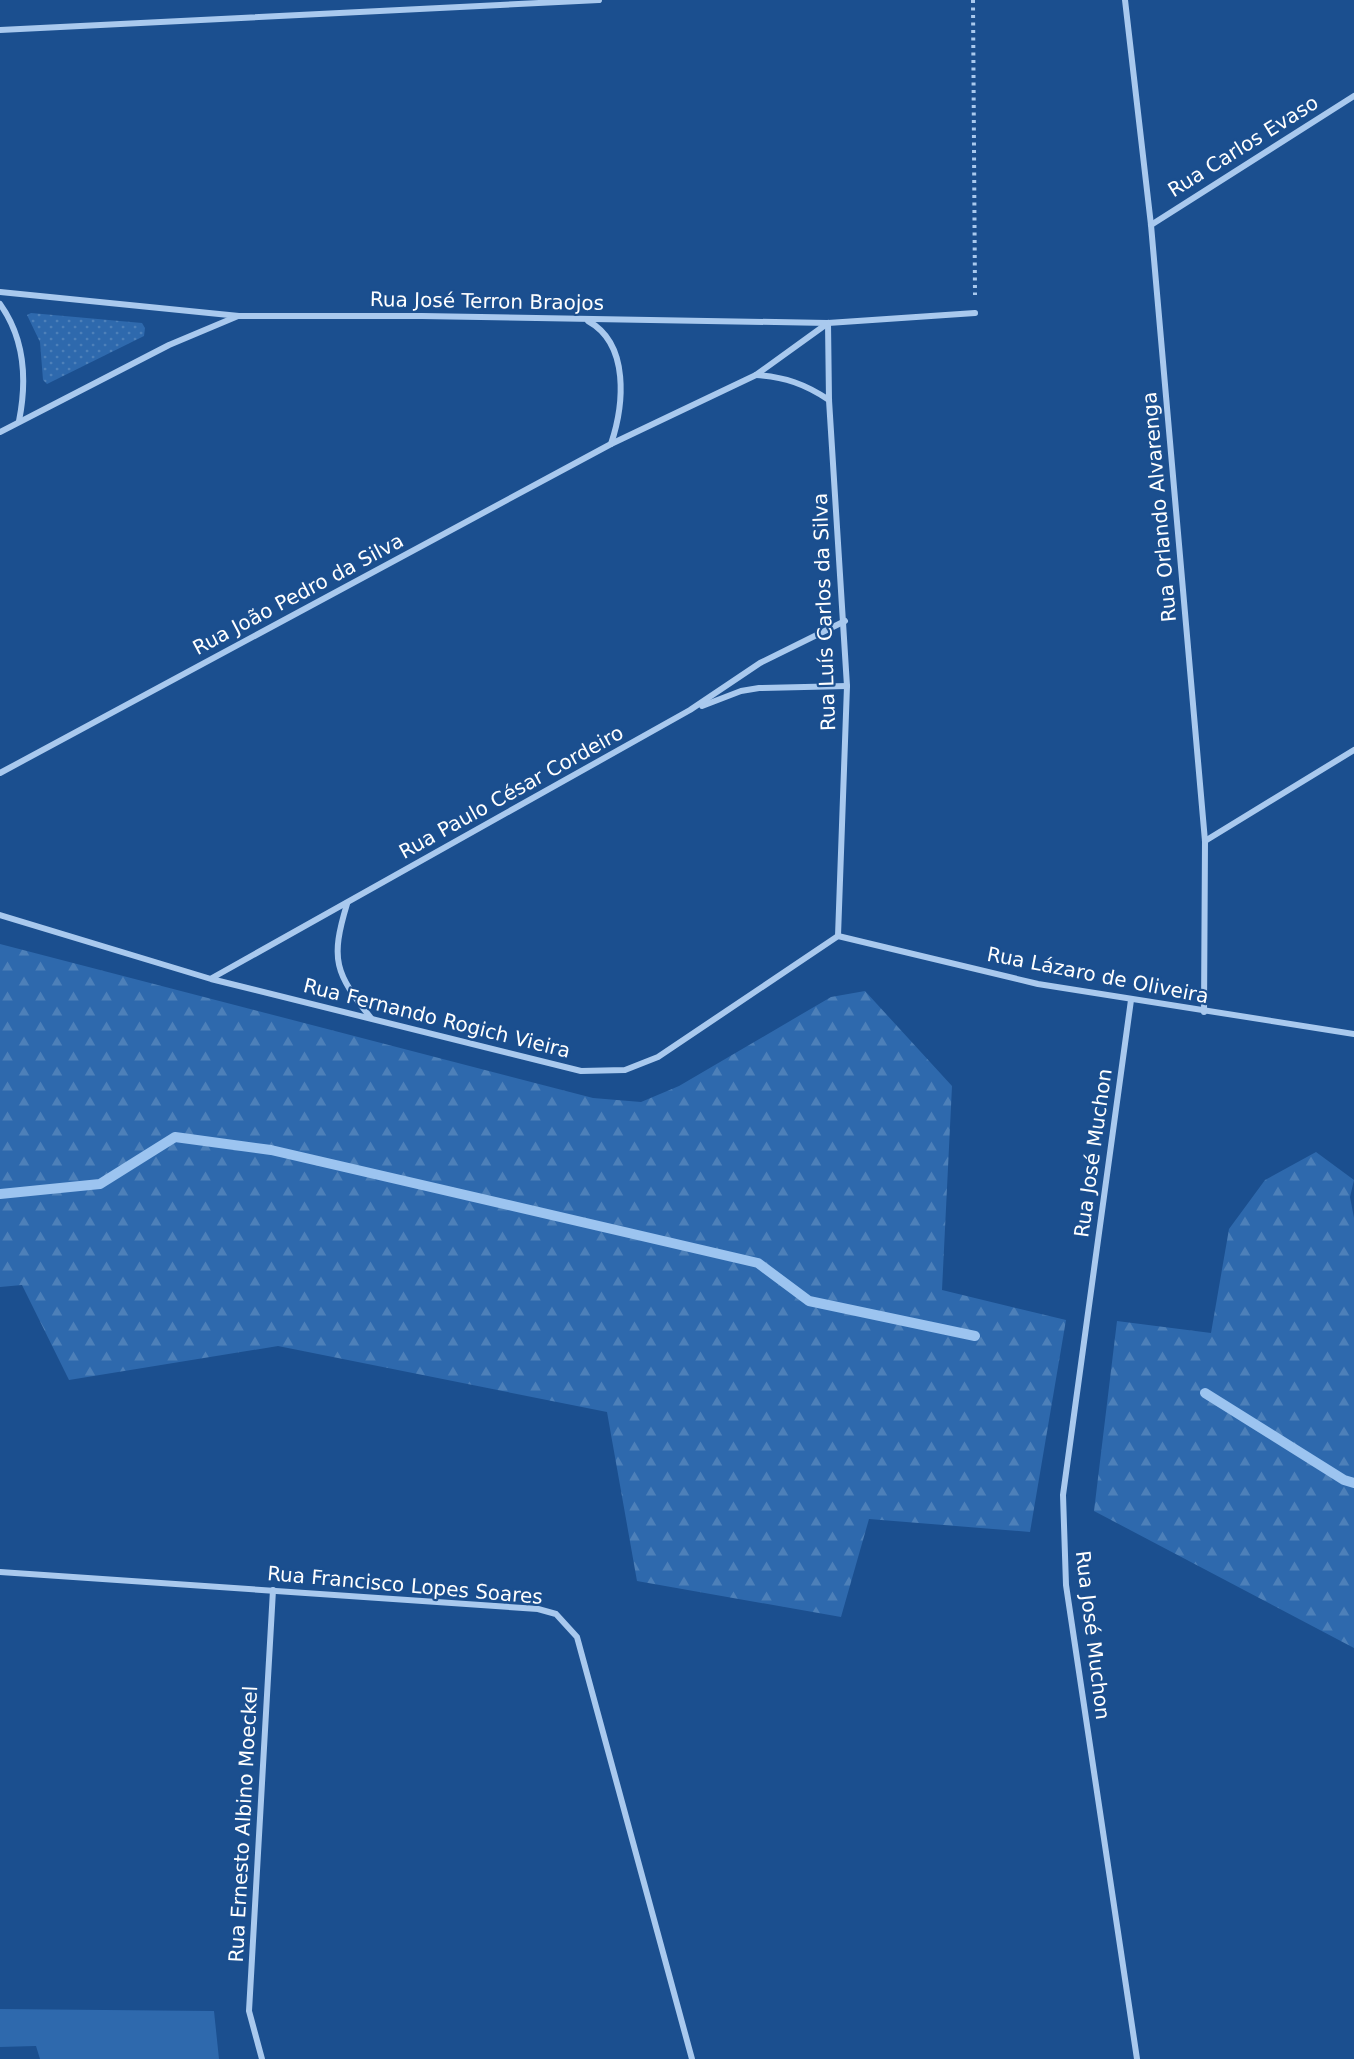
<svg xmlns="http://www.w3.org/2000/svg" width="1354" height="2059" font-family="'DejaVu Sans',sans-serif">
	<defs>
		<pattern id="forest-firs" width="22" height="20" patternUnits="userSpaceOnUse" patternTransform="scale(1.5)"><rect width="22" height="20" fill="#2e69ad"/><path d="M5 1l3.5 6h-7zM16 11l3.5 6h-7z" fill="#4d80b9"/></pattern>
		<pattern id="park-dots" width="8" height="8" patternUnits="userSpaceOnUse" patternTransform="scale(1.5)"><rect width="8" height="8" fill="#2e69ad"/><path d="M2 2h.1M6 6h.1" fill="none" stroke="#4d80b9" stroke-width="1.8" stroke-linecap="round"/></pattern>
	</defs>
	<rect width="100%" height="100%" fill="#1b4f8f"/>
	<path fill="#2e69ad" d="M0 2009 214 2011 219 2059H40L36 2046 0 2047Z"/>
	<g fill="url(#forest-firs)">
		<path d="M0 944 593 1098 641 1102 679 1086 831 997 865 991 952 1086 942 1290 1066 1320 1030 1532 869 1519 841 1617 637 1581 607 1412 278 1346 69 1380 22 1285 0 1287Z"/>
		<path d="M1316 1152 1354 1180 1350 1197 1354 1218V1648L1094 1511 1117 1321 1211 1333 1229 1229 1265 1180Z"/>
	</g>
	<path fill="url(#park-dots)" d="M31 313 142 323 145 328 144 336 47 384 43 380 40 342 27 315Z"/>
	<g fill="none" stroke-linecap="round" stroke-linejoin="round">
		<g stroke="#9cc4f0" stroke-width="10">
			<path d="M0 1194 100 1184 175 1137 271 1150 758 1263 809 1301 975 1336"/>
			<path d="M1205 1393 1344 1480 1354 1483"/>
		</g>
		<path stroke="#a9c9ee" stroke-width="4" stroke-dasharray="3 4.5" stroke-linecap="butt" d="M973 0 975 295"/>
		<g stroke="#a9c9ee" stroke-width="6">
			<path d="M1125 0 1151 225 1205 841 1204 1012"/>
			<path d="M0 30 599 0"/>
			<path d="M1151 225 1354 96"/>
			<path d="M0 292 239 316H422L828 323 975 313"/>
			<path d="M0 304C25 339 27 381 19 421"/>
			<path d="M588 321C630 344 624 405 611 444"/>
			<path d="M828 323 829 400 847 686 838 936"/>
			<path d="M756 375C785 377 805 384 829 400"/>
			<path d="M0 432 169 345 238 316"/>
			<path d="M702 706 741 691 759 688 847 686"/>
			<path d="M0 773 611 444 756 375 828 323"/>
			<path d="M1205 841 1354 750"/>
			<path d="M347 904C330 960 335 973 371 1018"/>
			<path d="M0 915 211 979 581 1071 625 1070 658 1057 838 936"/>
			<path d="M838 936 1038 984 1354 1034"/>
			<path d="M212 978 690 710 760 663 845 621"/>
			<path d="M1131 1000 1063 1495 1066 1585 1137 2059"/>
			<path d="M0 1572 538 1609 556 1614 577 1637 692 2059"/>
			<path d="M262 2059 249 2011 273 1590"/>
		</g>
	</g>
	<g text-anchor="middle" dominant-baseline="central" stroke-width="4.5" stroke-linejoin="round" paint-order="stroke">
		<g font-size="20" fill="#fff" stroke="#1b4f8f">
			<text transform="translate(1243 146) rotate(-32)">Rua Carlos Evaso</text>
			<text transform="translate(487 301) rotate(1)">Rua José Terron Braojos</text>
			<text transform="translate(1159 507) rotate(-95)">Rua Orlando Alvarenga</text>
			<text transform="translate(298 594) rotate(-28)">Rua João Pedro da Silva</text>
			<text transform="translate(824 612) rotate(-92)">Rua Luís Carlos da Silva</text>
			<text transform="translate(511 792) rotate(-29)">Rua Paulo César Cordeiro</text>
			<text transform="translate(1098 975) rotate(11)">Rua Lázaro de Oliveira</text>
			<text transform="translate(437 1018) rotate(14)">Rua Fernando Rogich Vieira</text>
			<text transform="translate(1093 1153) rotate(-82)">Rua José Muchon</text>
			<text transform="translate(405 1585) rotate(5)">Rua Francisco Lopes Soares</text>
			<text transform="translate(1093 1635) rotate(83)">Rua José Muchon</text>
			<text transform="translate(243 1824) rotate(-87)">Rua Ernesto Albino Moeckel</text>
		</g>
	</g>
</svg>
